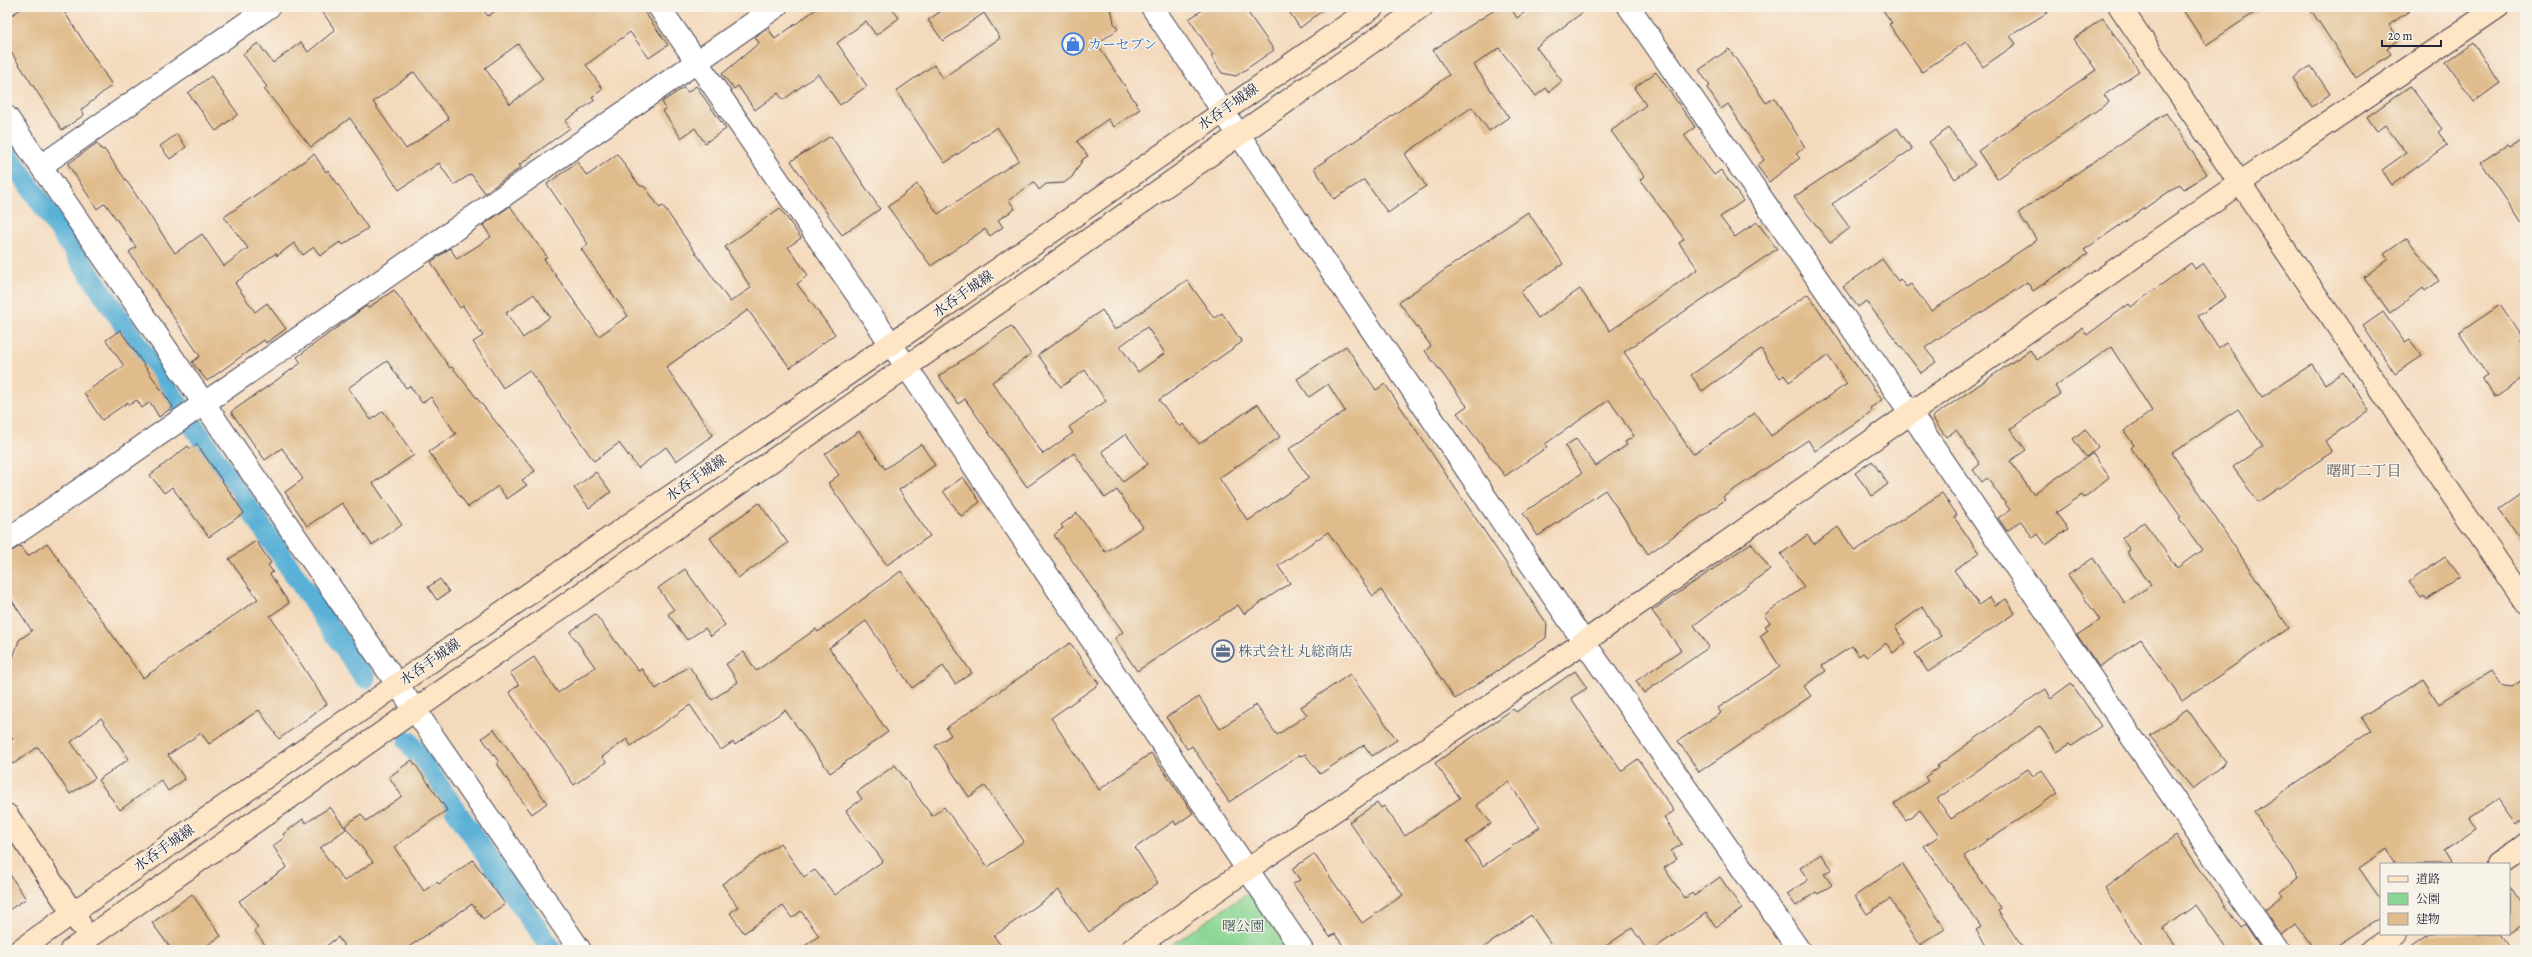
<svg xmlns="http://www.w3.org/2000/svg" width="2532" height="957" font-family="Alegreya,'Noto Serif JP',serif">
	<rect width="100%" height="100%" fill="#f7f3e8"/>
	<filter id="ink" filterUnits="userSpaceOnUse"><feTurbulence type="fractalNoise" baseFrequency=".025" numOctaves="2"/><feDisplacementMap in="SourceGraphic" scale="8" xChannelSelector="R" yChannelSelector="G"/><feConvolveMatrix kernelMatrix="1 2 1 2 8 2 1 2 1" color-interpolation-filters="sRGB"/></filter>
	<filter id="wash" filterUnits="userSpaceOnUse"><feTurbulence type="fractalNoise" baseFrequency=".012" numOctaves="4" result="noise"/><feDisplacementMap in="SourceGraphic" scale="16" xChannelSelector="R" yChannelSelector="G"/><feGaussianBlur stdDeviation="0.9" result="paint"/><feColorMatrix in="noise" values="0 0 0 0 0 0 0 0 0 0 0 0 0 0 0 0 0 1.4 0 .05"/><feComposite in="paint" operator="in"/></filter>
	<g filter="url(#wash)">
		<rect width="100%" height="100%" fill="#f4dabd"/>
		<path fill="#8ad694" stroke="#567c68" d="M1251 895 1289 950H1164L1243 896Z"/>
		<g fill="none" stroke-linecap="round" stroke-linejoin="round">
			<g stroke="#5ab1d7" stroke-width="21">
				<path d="M7 153 365 678"/>
				<path d="M408 741 552 950"/>
			</g>
		</g>
		<g id="blocks">
			<g fill="#e0bc8c" fill-rule="evenodd">
				<path d="M24 7H61L112 85 81 110 84 115 62 130 7 46V18Z"/>
				<path d="M319 7H481L488 16 501 7H641L668 45 649 58 630 32 586 65 603 89 592 97 595 100 565 121 570 128 519 165 521 167 485 193 471 174 454 185 439 163 399 190 350 118 311 147 264 89 267 87 243 54 258 43 273 63 301 42 308 52 335 30ZM518 44 543 79 510 104 485 68ZM414 72 449 119 406 149 373 102Z"/>
				<path d="M819 7H891L899 18 876 35 866 21 837 43 867 86 840 105 818 74 783 100 778 93 755 110 738 86 734 89 722 74 759 43 755 37 768 28 775 39Z"/>
				<path d="M947 7H1111L1114 23 1118 29 1097 44 1140 109 1114 127 1108 119 1077 141 1088 156 1083 159 1072 177 1064 183 1046 184 1039 190 1034 182 1009 200 1015 209 998 220 1003 227 990 236 985 229 931 266 888 207 917 184 938 214 1019 160 997 127 945 163 896 91 934 65 943 78 1000 38 984 13 943 41 928 20Z"/>
				<path d="M1207 7H1244L1274 50 1236 76 1222 73 1211 56 1213 55 1189 19Z"/>
				<path d="M1286 7H1327L1300 28Z"/>
				<path d="M1499 7H1510L1517 18 1532 7H1590L1536 47 1562 81 1549 92 1546 88 1536 96 1499 48 1474 65 1509 117 1489 131 1472 107 1405 154 1426 186 1388 213 1364 180 1334 199 1314 168 1385 121 1449 75 1433 50Z"/>
				<path d="M1881 7H2056L2010 36 2016 44 1983 67 1966 42 1922 72 1889 24 1892 23Z"/>
				<path d="M2181 7H2263L2206 45Z"/>
				<path d="M2309 7H2415L2389 25 2399 39 2387 48 2391 54 2356 78Z"/>
				<path d="M2103 18 2139 71 2104 95 2109 102 1997 179 1978 151 2096 70 2074 39Z"/>
				<path d="M2473 43 2500 83 2474 102 2446 62Z"/>
				<path d="M1729 49 1766 103 1774 98 1805 147 1796 154 1800 158 1769 182 1757 166 1764 160 1728 104 1721 109 1707 88 1710 86 1699 70Z"/>
				<path d="M2311 66 2330 94 2312 107 2293 78Z"/>
				<path d="M1656 72 1695 127 1684 135 1714 175 1721 170 1743 201 1720 217 1735 237 1757 222 1777 249 1624 352 1646 384 1645 385 1693 454 1755 413 1771 436 1847 384 1828 356 1789 382 1784 375 1780 378 1761 349 1702 391 1691 375 1808 294 1864 377 1865 376 1882 400 1870 408 1872 411 1815 451 1808 440 1723 497 1725 500 1648 554 1605 490 1538 536 1523 513 1582 473 1565 446 1576 439 1596 466 1627 445 1625 442 1634 436 1609 400 1545 444 1547 447 1505 476 1457 413 1467 406 1425 351 1431 346 1399 302 1528 212 1563 264 1520 292 1538 318 1580 289 1610 331 1698 269 1679 243 1684 239 1640 180 1644 176 1611 131 1646 105 1634 88Z"/>
				<path d="M211 76 238 114 216 131 188 93Z"/>
				<path d="M696 86 726 129 705 143 695 128 681 138 663 111 666 109 662 102 683 88 688 92Z"/>
				<path d="M2410 86 2442 129 2438 132 2448 145 2392 185 2382 170 2406 153 2385 125 2377 131 2367 117Z"/>
				<path d="M2166 113 2207 174 2184 189 2180 184 2084 250 2088 254 2033 291 2027 282 1991 307 1950 330 1925 348 1936 362 1921 373 1866 301 1858 307 1843 287 1882 259 1898 281 1900 279 1906 287 1911 284 1931 311 2037 240 2018 213Z"/>
				<path d="M1897 128 1912 149 1832 204 1850 228 1830 243 1794 197Z"/>
				<path d="M1949 128 1975 165 1955 179 1929 142Z"/>
				<path d="M177 134 186 147 170 159 160 146Z"/>
				<path d="M831 136 880 209 842 235 791 161Z"/>
				<path d="M2525 138V228L2481 162 2507 145 2509 147Z"/>
				<path d="M97 143 102 150 104 149 130 186 175 253 202 234 224 266 248 248 224 217 314 154 326 172 328 170 368 228 343 245 340 242 320 256 314 247 303 255 294 243 277 256 276 253 235 283 255 312 267 303 286 329 266 343 264 340 207 381 192 362 200 356 129 252 136 247 105 203 97 209 68 164Z"/>
				<path d="M617 154 639 185 645 187 660 208 663 206 730 302 751 288 725 247 780 208 801 238 788 247 808 275 797 284 835 334 790 368 748 310 666 367 713 435 676 461 666 447 638 468 619 443 594 461 529 370 503 388 473 342 483 336 463 306 460 308 431 262 450 248 457 259 491 237 483 225 510 206 547 257 544 259 599 336 628 316 581 249 588 244 547 184 577 162 587 176ZM534 294 550 317 523 338 506 313Z"/>
				<path d="M2407 238 2439 281 2425 291 2423 288 2390 313 2364 277 2388 259 2384 254Z"/>
				<path d="M2191 263 2195 269 2203 263 2226 297 2198 316 2218 348 2226 343 2262 397 2312 364 2325 384 2343 372 2369 410 2325 441 2332 452 2258 502 2233 467 2263 446 2238 409 2172 453 2289 628 2182 701 2141 639 2099 667 2077 635 2100 620 2068 575 2093 558 2125 603 2151 585 2127 552 2130 550 2122 538 2144 522 2177 568 2202 550 2179 518 2181 517 2131 448 2134 445 2124 431 2152 411 2111 347 2055 386 2060 394 2010 429 2026 450 2010 461 2033 494 2093 453 2109 477 2084 498 2082 495 2056 513 2068 529 2046 545 2038 534 2033 538 2021 521 2007 531 1998 518 2010 510 1987 478 1982 482 1973 470 1980 464 1956 430 1946 437 1932 417 2030 350 2037 360 2082 328 2087 335 2129 304 2131 307Z"/>
				<path d="M1187 280 1214 318 1222 313 1242 342 1159 400 1180 427 1183 424 1199 444 1258 404 1280 437 1219 478 1248 521 1309 478 1289 449 1345 411 1328 384 1309 397 1297 379 1346 346 1376 390 1385 384 1547 624 1546 638 1455 699 1381 590 1373 596 1328 532 1278 566 1290 583 1244 614 1238 605 1137 671 1115 638 1123 632 1054 535 1063 528 1061 525 1077 513 1105 552 1143 527 1117 490 1105 498 1074 453 1027 487 965 399 958 404 939 376 1011 326 1031 354 992 382 1043 454 1073 433 1069 427 1106 401 1085 370 1061 387 1038 355 1102 310 1115 330ZM1147 327 1165 353 1138 372 1120 346ZM1126 434 1148 464 1123 482 1102 451Z"/>
				<path d="M394 290 450 368 452 367 535 471 522 480 527 485 507 499 498 486 468 507 429 452 456 434 431 397 422 403 410 386 406 388 387 361 348 388 371 420 383 411 414 455 373 483 402 525 372 545 342 503 307 526 285 492 303 479 282 448 265 460 231 412 301 363 297 357 366 306 368 308Z"/>
				<path d="M2500 305 2522 338 2519 340 2525 349V376L2495 397 2482 378 2487 375 2459 333Z"/>
				<path d="M2383 312 2405 343 2410 340 2422 356 2395 374 2363 326Z"/>
				<path d="M120 330 173 407 159 417 150 402 142 408 137 400 129 405 128 402 102 420 84 393 124 366 106 340Z"/>
				<path d="M2085 429 2098 447 2086 457 2073 439Z"/>
				<path d="M859 431 885 469 921 444 935 465 899 490 930 536 887 565 828 483 839 475 825 454Z"/>
				<path d="M197 444 244 513 209 537 172 487 164 493 150 475 188 446 190 449Z"/>
				<path d="M1872 461 1888 484 1872 496 1855 473Z"/>
				<path d="M596 472 611 492 589 508 574 488Z"/>
				<path d="M963 477 980 502 961 516 943 491Z"/>
				<path d="M2525 491V545L2499 510Z"/>
				<path d="M1942 493 1957 515 1954 517 1979 553 1954 570 1979 605 1990 597 1995 605 2006 599 2015 613 1928 672 1915 653 1941 636 1922 607 1895 627 1906 643 1893 653 1886 643 1867 657 1863 653 1859 656 1852 646 1822 666 1826 671 1804 686 1811 696 1699 772 1678 741 1721 713 1718 708 1780 667 1760 636 1768 630 1765 626 1770 623 1764 615 1804 587 1781 554 1807 535 1814 544 1838 527 1855 551Z"/>
				<path d="M759 503 788 543 738 578 710 538Z"/>
				<path d="M256 541 271 563 268 565 273 572 270 574 289 603 270 616 327 704 279 739 259 710 209 744 201 733 168 755 185 779 168 791 161 780 120 810 98 780 129 759 101 718 71 742 95 778 70 794 38 747 13 764 7 755V743L13 739 7 730V677L19 640 32 631 7 593V554L20 546 28 556 47 543 143 678 258 599 229 559Z"/>
				<path d="M1751 543 1770 569 1694 625 1709 647 1644 693 1636 681 1681 650 1652 611Z"/>
				<path d="M2445 557 2460 576 2427 600 2424 596 2421 598 2409 582Z"/>
				<path d="M685 569 725 625 711 636 705 628 687 640 668 614 674 610 658 588Z"/>
				<path d="M901 571 972 673 955 684 943 666 912 688 866 621 829 648 888 732 830 773 785 710 735 745 733 742 721 750 690 705 631 746 627 739 602 757 606 762 574 785 509 692 519 685 510 673 534 657 558 693 595 667 570 632 595 614 638 671 642 669 656 689 689 666 712 700 738 682 726 664 744 652 756 671 816 629 818 632Z"/>
				<path d="M440 579 449 592 437 600 428 587Z"/>
				<path d="M1070 643 1099 684 1051 718 1099 790 1151 753 1193 813 1176 825 1174 821 1135 848 1158 883 1089 932 1059 890 994 936 1004 950H799L819 936 801 911 792 918 783 906 744 933 730 913 738 907 722 884 780 843 804 877 815 870 835 895 883 861 846 811 862 799 857 792 895 765 932 816 944 807 988 867 1024 841 985 786 969 797 935 746 951 735 946 728Z"/>
				<path d="M1575 671 1587 688 1571 698 1621 771 1638 759 1674 811 1664 818 1682 844 1671 851 1677 859 1664 868 1685 898 1692 893 1694 896 1720 877 1742 909 1716 927 1706 913 1652 950H1647L1632 928 1600 950H1555L1531 915 1480 950H1346L1335 934 1330 937 1293 884 1300 880 1292 869 1314 854 1362 923 1403 895 1349 822 1377 803 1381 808 1384 806 1405 836 1460 798 1435 763 1513 709 1516 712ZM1508 782 1540 827 1483 866 1466 842 1491 823 1476 805Z"/>
				<path d="M2491 671 2500 685 2512 687 2525 678V818L2516 824 2498 799 2470 818 2477 829 2444 851 2452 864H2396L2387 849 2359 868 2381 900V917L2330 950H2315L2296 924 2282 935 2265 910 2283 896 2280 892 2298 878 2254 812 2371 731 2361 717 2423 679 2439 704Z"/>
				<path d="M1350 674 1397 740 1372 756 1364 745 1320 774 1305 754 1301 756 1300 755 1229 802 1192 746 1187 749 1166 717 1199 697 1220 729 1256 705 1277 735 1307 715 1301 707Z"/>
				<path d="M2071 683 2101 726 2072 746 2070 744 2057 752 2040 726 1937 799 1951 819 2028 769 2033 776 2042 770 2058 793 1964 856 2001 909 1998 911 2024 950H1989L1976 930 1981 927 1924 846 1939 836 1920 810 1906 820 1894 804 1928 781 1925 777 1938 768 1937 766 2035 696 2046 689 2051 698Z"/>
				<path d="M2187 709 2226 762 2193 789 2150 736Z"/>
				<path d="M494 729 547 803 532 814 512 787 497 763 499 762 482 738Z"/>
				<path d="M412 760 447 810 394 847 424 891 437 882 439 884 473 860 505 904 483 919 472 904 404 950H347L338 937 321 950H269L254 930 258 928 239 901 287 867 273 846 285 837 283 834 303 819 306 823 330 807 346 829 320 848 344 881 373 862 345 826 361 814 366 821 402 796 389 777Z"/>
				<path d="M2176 835 2241 928 2245 925 2261 949 2228 950 2196 905 2163 928 2179 950H2144L2105 888Z"/>
				<path d="M1821 854 1832 869 1824 874 1832 885 1818 894 1816 892 1796 906 1787 894 1808 880 1800 868Z"/>
				<path d="M1902 863 1945 929 1920 945 1890 899 1867 914 1855 896Z"/>
				<path d="M7 870 26 899 7 911Z"/>
				<path d="M2509 885 2525 908V923L2509 934Z"/>
				<path d="M192 894 221 936 200 950H172L152 923Z"/>
				<path d="M2429 934H2500L2512 950H2406Z"/>
			</g>
		</g>
	</g>
	<g filter="url(#ink)">
		<use href="#blocks" fill-opacity="0" stroke="#423e4e" stroke-width="1"/>
		<g fill="none" stroke-linecap="round" stroke-linejoin="round">
			<g stroke="#423e4e" stroke-width="24">
				<g id="street">
					<path d="M659 7 891 344 1302 950"/>
					<path d="M1152 7 1584 642 1799 950"/>
					<path d="M1629 7 1910 412 2277 950"/>
					<path d="M7 117 580 950"/>
					<path d="M41 166 269 7"/>
					<path d="M7 540 776 7"/>
				</g>
			</g>
			<g stroke="#423e4e" stroke-width="24">
				<g id="secondary">
					<path d="M2120 7 2525 602"/>
					<path d="M7 815 80 924"/>
					<path d="M2497 864 2525 845"/>
					<path d="M20 950 398 684 891 344 1373 7"/>
					<path d="M71 950 1422 7"/>
					<path d="M1131 950 1248 869 1584 642 2238 184 2498 7"/>
					<path d="M2372 950 2395 934"/>
				</g>
			</g>
			<use href="#street" stroke="#fff" stroke-width="22"/>
			<use href="#secondary" stroke="#fde5c5" stroke-width="22"/>
		</g>
	</g>
	<defs>
		<g id="shop-ring" transform="scale(1.15)"><circle r="9.5" fill="#f7f3e8" stroke="#3f7fe0" stroke-width="1.5"/><path d="M-5-2.5h2.3a2.7 3.5 0 0 1 5.4 0H5L5.5 6h-11ZM-1.5-2.5h3a1.5 2.3 0 0 0-3 0Z" fill="#3f7fe0"/></g>
		<g id="office-ring" transform="scale(1.15)"><circle r="9.5" fill="#f7f3e8" stroke="#5c6f8a" stroke-width="1.5"/><path d="M-6-3h4V-5.5h4V-3h4V5H-6ZM-1-4.5V-3h2v-1.5ZM-6 0V1H6V0Z" fill="#5c6f8a"/></g>
	</defs>
	<g fill-rule="evenodd">
		<use href="#shop-ring" x="1073" y="44"/>
		<use href="#office-ring" x="1223" y="651"/>
	</g>
	<g text-anchor="middle" dominant-baseline="central" stroke-width="3" stroke-linejoin="round" paint-order="stroke">
		<g font-size="14" fill="#366cbe" stroke="#f7f3e8" text-anchor="start">
			<text x="1088" y="44">カーセブン</text>
		</g>
		<g font-size="14" fill="#22223b" stroke="#f7f3e8">
			<text transform="translate(1228 107) rotate(-35)">水呑手城線</text>
			<text transform="translate(963 294) rotate(-35)">水呑手城線</text>
			<text transform="translate(696 478) rotate(-35)">水呑手城線</text>
			<text transform="translate(430 662) rotate(-35)">水呑手城線</text>
			<text transform="translate(164 848) rotate(-35)">水呑手城線</text>
		</g>
		<g font-size="14" fill="#4e5e75" stroke="#f7f3e8" text-anchor="start">
			<text x="1238" y="651">株式会社 丸総商店</text>
		</g>
		<g font-size="14" fill="#415856" stroke="#f7f3e8">
			<text x="1243" y="926">曙公園</text>
		</g>
		<g font-size="15" fill="#645857" stroke="#f7f3e8">
			<text x="2364" y="471">曙町二丁目</text>
		</g>
	</g>
	<rect width="2532" height="957" fill="none" stroke="#f7f3e8" stroke-width="24"/>
	<rect x="2380" y="863" width="130" height="72" fill="#f7f3e8" stroke="#a29fa3"/>
	<rect x="2388" y="876" width="20" height="6" fill="#fde5c5" stroke="#a29fa3"/>
	<text x="2416" y="883" font-size="12" fill="#22223b">道路</text>
	<rect x="2388" y="893" width="20" height="12" fill="#8ad694" stroke="#a29fa3"/>
	<text x="2416" y="903" font-size="12" fill="#22223b">公園</text>
	<rect x="2388" y="913" width="20" height="12" fill="#e0bc8c" stroke="#a29fa3"/>
	<text x="2416" y="923" font-size="12" fill="#22223b">建物</text>
	<path d="M2382 40v6h59v-6" fill="none" stroke="#22223b" stroke-width="2"/>
	<text x="2388" y="40" font-size="12" fill="#22223b" stroke="#f7f3e8" stroke-width="3" paint-order="stroke">20 m</text>
</svg>
